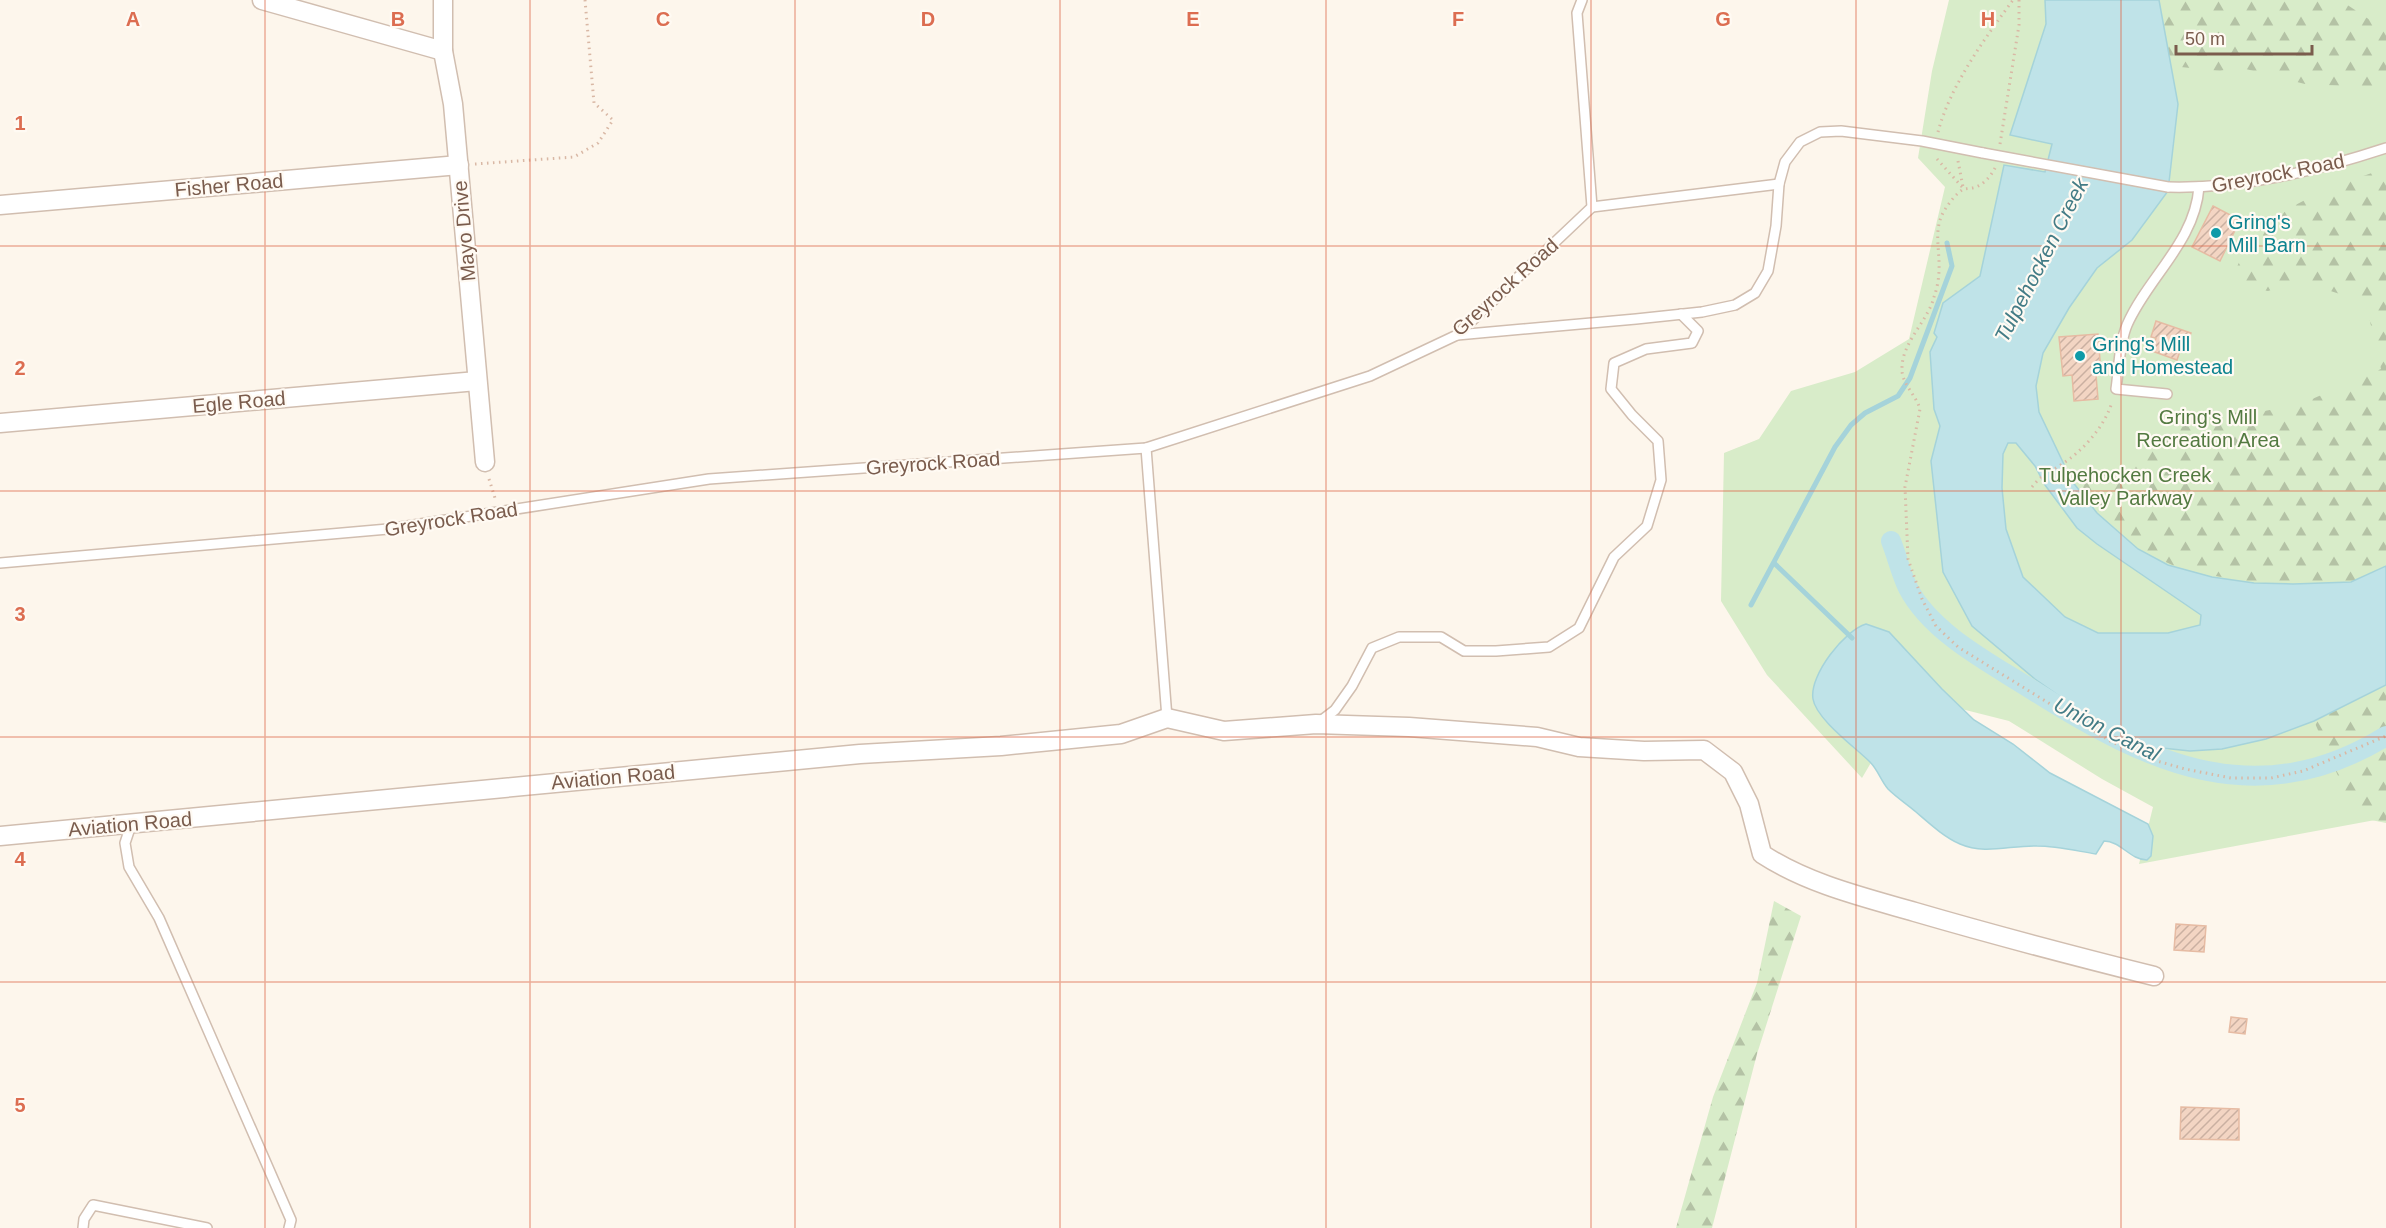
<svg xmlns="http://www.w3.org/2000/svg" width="2386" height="1228" font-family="Helvetica,sans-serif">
	<defs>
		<pattern id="forest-firs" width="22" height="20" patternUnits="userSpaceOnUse" patternTransform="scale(1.5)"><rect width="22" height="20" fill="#d8ecc9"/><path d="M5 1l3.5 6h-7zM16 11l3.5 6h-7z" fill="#b4c2a5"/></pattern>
		<pattern id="building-hatch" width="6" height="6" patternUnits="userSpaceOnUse" patternTransform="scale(1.5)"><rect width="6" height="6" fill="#f3d5c3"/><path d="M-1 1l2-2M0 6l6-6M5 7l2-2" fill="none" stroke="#cab0a1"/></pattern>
	</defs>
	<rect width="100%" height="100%" fill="#fdf6ec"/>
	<path fill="#d8ecc9" d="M1949 0H2386V818L2139 864 2153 807 2102 779 2009 721 1910 696 1862 778 1767 675 1721 601 1724 453 1759 439 1791 391 1855 372 1909 339 1945 187 1918 158 1932 71Z"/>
	<g fill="url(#forest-firs)">
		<path d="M2159 0H2340L2373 22 2386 24V88L2305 84 2238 67 2220 71 2171 66Z"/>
		<path d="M2386 168V566L2351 582 2293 584 2254 583 2183 570 2138 549 2097 513 2072 481 2120 471 2159 435 2200 412 2255 413 2303 403 2381 369 2369 317 2352 298 2300 281 2268 291 2231 284C2250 212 2323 190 2386 168Z"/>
		<path d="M2386 685V823L2356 817 2314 721Z"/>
		<path d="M1774 901 1801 916 1757 1054 1712 1228H1676L1713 1097 1757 983Z"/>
	</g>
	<g fill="#bfe3e8" stroke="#a5d3da" stroke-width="1.5" fill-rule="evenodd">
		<path d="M2045 0H2159L2178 104 2168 191 2132 240 2097 268 2069 308 2043 353 2036 386 2039 412 2072 481 2097 513 2138 549 2168 565 2212 577 2254 583 2293 584 2351 582 2386 566V685L2314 721 2266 739 2222 749 2190 751 2153 747 2085 714 2035 679 1972 626 1943 572 1931 461 1940 426 1934 409 1930 352 1937 337 1934 333 1943 303 1980 276 2004 165 2045 172 2052 144 2010 135 2046 24ZM2008 443H2016L2035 466 2045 485 2077 528 2097 544 2201 615 2200 625 2168 633H2098L2065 617 2023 577 2006 529 2002 488 2003 454Z"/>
		<path d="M1866 624 1889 632 1942 689 1974 720 2013 744 2050 773 2148 824 2153 836 2151 856 2147 860C2130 860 2121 841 2104 841L2096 854C2077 851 2056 846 2037 846 2011 845 1985 855 1960 844 1944 837 1930 824 1916 812 1907 804 1897 798 1888 789 1881 781 1878 770 1870 762 1856 748 1816 719 1813 699 1809 675 1845 630 1866 624Z"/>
	</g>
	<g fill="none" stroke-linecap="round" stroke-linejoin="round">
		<g stroke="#a5d3da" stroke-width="5">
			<path d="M1774 563 1852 638"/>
			<path d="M1751 605 1835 447 1851 425 1865 413 1898 396 1910 378 1952 266 1947 243"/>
		</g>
		<path stroke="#bfe3e8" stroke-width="20" d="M1891 541C1897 556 1901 574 1908 588 1932 634 1992 664 2034 691 2149 764 2258 815 2386 736"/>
	</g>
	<g fill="url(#building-hatch)" stroke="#e6bba3" stroke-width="1.5">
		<path d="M2213 206 2240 220 2220 261 2192 247Z"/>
		<path d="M2156 321 2191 333 2185 349 2181 348 2177 360 2152 351 2156 338 2151 337Z"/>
		<path d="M2098 334 2101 374 2096 375 2098 399 2074 401 2072 375 2063 376 2059 337Z"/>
		<path d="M2176 924 2206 926 2204 952 2174 950Z"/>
		<path d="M2231 1017 2247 1019 2245 1034 2229 1032Z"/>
		<path d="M2181 1107 2239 1109V1140L2180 1139Z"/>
	</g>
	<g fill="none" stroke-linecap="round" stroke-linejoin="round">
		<g stroke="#d1beb0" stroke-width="12">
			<g id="service">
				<path d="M2168 187C2242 189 2316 171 2386 148"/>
				<path d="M1592 207 1779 184"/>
				<path d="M1457 335 1636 319 1702 312 1735 305 1755 293 1768 271 1776 226 1779 184 1785 162 1800 142 1820 132 1841 131 1922 141 1983 153"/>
				<path d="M2167 394 2116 389C2119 369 2119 344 2127 325 2148 277 2195 242 2199 187"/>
				<path d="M1146 448 1167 718"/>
				<path d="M0 563 388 529 709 479 1146 448 1370 376 1457 335 1592 207 1577 13 1582 0"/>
				<path d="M1318 723 1335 710 1352 686 1372 648 1399 637H1441L1464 651H1496L1549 647 1579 628 1614 557 1647 526 1661 480 1658 441 1632 415 1611 389 1614 363 1646 349 1692 343 1698 331 1681 314"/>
				<path d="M131 825 125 843 129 867 159 918 291 1220 289 1228"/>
				<path d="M83 1228 84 1219 93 1205 207 1228"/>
			</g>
		</g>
		<g stroke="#d1beb0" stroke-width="21">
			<g id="minor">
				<path d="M262 0 443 51"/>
				<path d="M443 0V51L453 104 485 462"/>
				<path d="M0 205 459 165"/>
				<path d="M0 423 477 381"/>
				<path d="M0 836 860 754 1001 746 1121 734 1167 718 1224 731 1316 724 1409 727 1537 737 1579 747 1644 751 1704 750 1733 772 1749 804 1762 854C1808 884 1863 897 1915 912 1994 935 2074 956 2154 976"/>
			</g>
		</g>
		<g stroke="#d9b8a5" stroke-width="3" stroke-dasharray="1.5 4.5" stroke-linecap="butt">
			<path d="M1938 132C1950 86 1985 38 2013 0"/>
			<path d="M2000 144 2019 25V0"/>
			<path d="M1937 159 1964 189"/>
			<path d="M1958 161 1963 187"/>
			<path d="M475 164 574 157 598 143 613 120 594 103 585 0"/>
			<path d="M1995 168C1991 176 1984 184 1976 187 1971 189 1966 188 1962 190 1955 195 1949 203 1944 211 1933 230 1940 249 1939 270 1939 278 1937 289 1934 297 1928 321 1902 342 1902 368 1901 383 1916 395 1920 409L1905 487 1908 559 1922 599 1936 626 1958 647 2110 741 2150 759 2185 769 2231 778H2271L2303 771 2386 736"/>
			<path d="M489 479 495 498"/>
			<path d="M2032 487C2042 474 2049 473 2062 464 2083 451 2105 426 2112 402"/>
		</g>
		<use href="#service" stroke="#fff" stroke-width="9"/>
		<use href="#minor" stroke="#fff" stroke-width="18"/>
		<g stroke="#d1beb0" stroke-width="12" stroke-linecap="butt">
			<path id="service-bridge" d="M1983 153 2168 187"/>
		</g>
		<use href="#service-bridge" stroke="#fff" stroke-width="9"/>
	</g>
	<path fill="none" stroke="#dc6d51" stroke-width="1.5" stroke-opacity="0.55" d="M265 0V1228M530 0V1228M795 0V1228M1060 0V1228M1326 0V1228M1591 0V1228M1856 0V1228M2121 0V1228M0 246H2386M0 491H2386M0 737H2386M0 982H2386"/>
	<g fill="#0f9aa8" stroke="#fffaf3" stroke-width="2">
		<circle cx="2216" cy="233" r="6"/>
		<circle cx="2080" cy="356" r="6"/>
	</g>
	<g text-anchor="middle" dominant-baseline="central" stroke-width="4.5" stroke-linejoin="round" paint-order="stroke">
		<g font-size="20" fill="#7a5c4d" stroke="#fffaf3">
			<text transform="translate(2278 173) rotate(-11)">Greyrock Road</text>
			<text transform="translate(229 185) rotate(-5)">Fisher Road</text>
			<text transform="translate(464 231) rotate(-95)">Mayo Drive</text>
			<text transform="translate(1505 287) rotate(-42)">Greyrock Road</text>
			<text transform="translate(239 402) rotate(-5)">Egle Road</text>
			<text transform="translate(933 463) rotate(-4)">Greyrock Road</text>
			<text transform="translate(451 519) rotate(-9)">Greyrock Road</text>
			<text transform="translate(613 777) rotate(-5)">Aviation Road</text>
			<text transform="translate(130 824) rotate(-5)">Aviation Road</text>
		</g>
		<g font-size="20" fill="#0d838f" stroke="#fffaf3" text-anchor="start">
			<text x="2228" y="222">Gring's<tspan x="2228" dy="23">Mill Barn</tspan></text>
			<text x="2092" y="344">Gring's Mill<tspan x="2092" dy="23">and Homestead</tspan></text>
		</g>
		<g font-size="20" fill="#537a41" stroke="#fffaf3">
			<text x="2208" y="417">Gring's Mill<tspan x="2208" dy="23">Recreation Area</tspan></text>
			<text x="2125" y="475">Tulpehocken Creek<tspan x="2125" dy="23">Valley Parkway</tspan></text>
		</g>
		<g font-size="21" font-style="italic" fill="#437c86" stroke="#fffaf3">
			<text transform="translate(2041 260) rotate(-63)">Tulpehocken Creek</text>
			<text transform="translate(2107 729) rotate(27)">Union Canal</text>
		</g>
	</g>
	<g font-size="20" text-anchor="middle" font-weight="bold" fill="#dc6d51" stroke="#fffaf3" stroke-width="4.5" stroke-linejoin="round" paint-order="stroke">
		<text x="133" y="26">A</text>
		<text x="398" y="26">B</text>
		<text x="663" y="26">C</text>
		<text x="928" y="26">D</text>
		<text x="1193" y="26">E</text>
		<text x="1458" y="26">F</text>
		<text x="1723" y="26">G</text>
		<text x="1988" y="26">H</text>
		<text x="20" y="130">1</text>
		<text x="20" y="375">2</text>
		<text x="20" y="621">3</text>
		<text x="20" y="866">4</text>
		<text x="20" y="1112">5</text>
	</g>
	<path d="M2176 45v9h136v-9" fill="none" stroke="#7a5c4d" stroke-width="3"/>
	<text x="2185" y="45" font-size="18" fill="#7a5c4d" stroke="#fffaf3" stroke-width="4.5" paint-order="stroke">50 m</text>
</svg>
